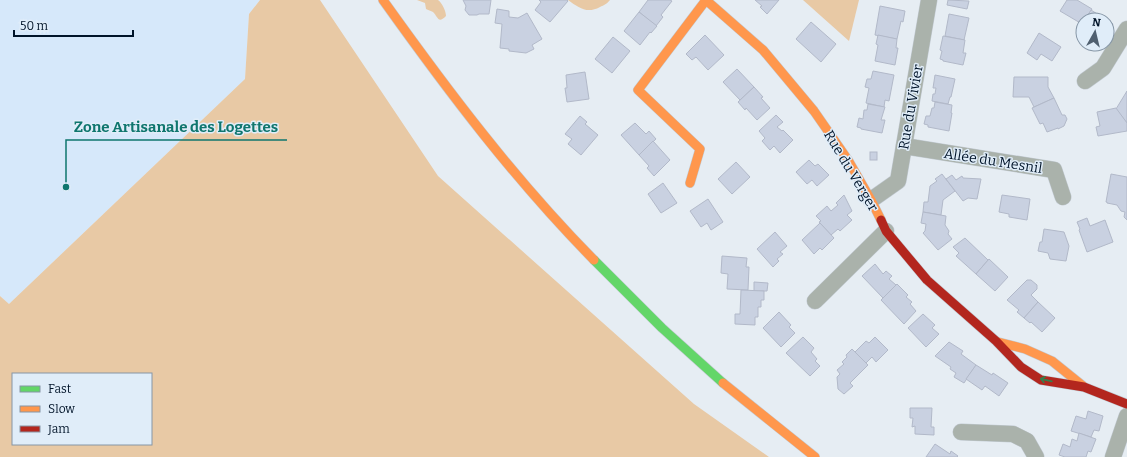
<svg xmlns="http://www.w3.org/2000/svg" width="1127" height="457" font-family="Bitter,serif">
	<rect width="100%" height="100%" fill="#e6edf3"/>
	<path fill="#d6e8fa" d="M0 0H260L249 14 245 79 9 304 0 296Z"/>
	<g fill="#e8c9a5" fill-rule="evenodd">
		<path d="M260 0H320L438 176 694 404 769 457H0V296L9 304 245 79 249 14ZM13 374H151V444H13Z"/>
		<path d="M417 0H438C442 3 446 11 446 16 438 24 438 17 433 12 431 11 428 10 426 9L425 3Z"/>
		<path d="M568 0H610C607 4 604 5 600 7 587 14 579 8 568 0Z"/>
		<path d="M803 0H859L849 41Z"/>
	</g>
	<g fill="#c9d1e1" stroke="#b2b9c9">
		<path d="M463 0H491L489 14H479L477 15H469L465 10 466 6Z"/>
		<path d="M539 0H567L568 1 550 22 535 10 541 2Z"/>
		<path d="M648 0H670L672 1 661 15 663 17 656 26 639 12Z"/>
		<path d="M755 0H779L767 14 760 7 762 6Z"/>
		<path d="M948 0 969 1 967 9 947 5Z"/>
		<path d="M1067 0H1077L1092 9 1085 20H1083L1082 24 1060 11Z"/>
		<path d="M880 6 905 11 903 22 901 21 897 39 875 35Z"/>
		<path d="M497 9 509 11V17L518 18 527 13 542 39 532 45 534 49 526 53 509 51V49L500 48 502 24 495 23Z"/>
		<path d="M1091 10 1113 24 1107 33V20H1085Z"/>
		<path d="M639 12 657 26 651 33 650 32 640 45 624 31Z"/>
		<path d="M949 14 969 18 964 40 945 36Z"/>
		<path d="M811 22 836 44 821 62 796 39Z"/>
		<path d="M1039 33 1061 47 1052 61 1041 54 1037 60 1027 53Z"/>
		<path d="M705 35 724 55 708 70 696 57 692 60 686 54Z"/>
		<path d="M878 35 897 39 896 48H898L895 65 875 61 878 45 876 44Z"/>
		<path d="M943 36 965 40 963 53H966L963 65 943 61V60L940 59 942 51 940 50Z"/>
		<path d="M613 37 630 51 612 73 595 59Z"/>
		<path d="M737 69 754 87 740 100 723 82Z"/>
		<path d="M873 71 894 75 889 101 885 100 884 107 866 103 869 88 865 87 867 79H871Z"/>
		<path d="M585 72 589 99 567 102 565 88H567L566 75Z"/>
		<path d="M935 75 955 79 951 97H950L948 104 932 101 933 94H935L936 88H933Z"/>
		<path d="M1014 77H1048V87L1054 98 1034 107 1029 97H1013Z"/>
		<path d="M754 87 763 97 761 98 770 108 757 120 746 108 745 110 738 102Z"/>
		<path d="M1127 91V123L1116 109Z"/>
		<path d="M1054 98 1062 115H1065L1067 119 1064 126 1058 129V128L1047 132 1043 123 1040 124 1032 108Z"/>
		<path d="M935 102 952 105 951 113H952L949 131 928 127V125L924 124 926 116H930L932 108H934Z"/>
		<path d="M868 104 885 107 881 120H885L882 133 861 129V128L857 127 859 118 863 119 864 110H867Z"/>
		<path d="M1116 108 1127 123V131L1098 136 1096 127 1100 126 1097 112Z"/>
		<path d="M776 115 783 122 777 127 782 131 783 130 793 140 780 153 774 146 770 150 762 141 765 138 759 131Z"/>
		<path d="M580 116 587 122 585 124 598 135 581 155 568 144 572 139 565 134Z"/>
		<path d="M635 123 646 134 649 131 656 139 639 155 621 135Z"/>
		<path d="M653 141 670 160 654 176 647 168 649 166 639 155Z"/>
		<rect x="870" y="152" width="7" height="8"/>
		<path d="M809 160 815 166 818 164 829 175 817 186 812 180 807 184 796 172Z"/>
		<path d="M736 162 750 177 732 194 718 179Z"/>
		<path d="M942 174 955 191 943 200 941 215 923 212 924 202H928L930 186 937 181 935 179Z"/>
		<path d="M1111 174 1127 177V220L1124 217 1125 212 1121 211 1117 205 1107 203V202H1106Z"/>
		<path d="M952 175 956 180 962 176 963 178 981 179 977 199 968 198 963 201 946 179Z"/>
		<path d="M663 183 677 203 661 213 648 194Z"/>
		<path d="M844 195 852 211 847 215 852 220 840 231 838 229 831 235 819 222 821 221 816 216 827 206 831 211 838 205 836 203Z"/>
		<path d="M1002 195 1030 199 1027 220 1009 217V214L999 212Z"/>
		<path d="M708 199 723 222 711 230 707 223 701 227 690 211Z"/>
		<path d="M923 212 946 216 945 225 949 231 948 234 952 239 938 250 923 233 925 231 926 224 921 223Z"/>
		<path d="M1087 218 1090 226 1105 220 1113 242 1087 252 1079 230 1080 229 1077 222Z"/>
		<path d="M820 223 834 238 822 250 820 248 814 254 802 240Z"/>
		<path d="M1044 229 1064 232 1069 246 1066 261 1050 259 1048 253 1038 251 1040 242H1042Z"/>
		<path d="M775 232 787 246 780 252 783 254 777 259 779 261 773 267 757 249Z"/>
		<path d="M965 238 988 260 976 274 956 256 959 253 953 247Z"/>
		<path d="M722 256 747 258 746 267H749L748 290 727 289 728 274 721 273Z"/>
		<path d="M989 259 1008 277 995 291 976 274Z"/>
		<path d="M875 264 883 274 886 271 892 276 889 279 896 285 883 298 862 276Z"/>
		<path d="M1027 280H1031L1037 285V289L1031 295 1038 302 1024 318 1017 312 1019 310 1007 300Z"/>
		<path d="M754 282 768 283 767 291H754Z"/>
		<path d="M897 284 908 295 906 297 912 302 910 304 916 311 904 324 881 300Z"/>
		<path d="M741 290 764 291V300H761V307H758V317H755V325L735 324V314H740Z"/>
		<path d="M1038 302 1055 318 1042 332 1031 322 1030 323 1024 318Z"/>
		<path d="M779 312 791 325 789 327 795 333 781 347 763 328Z"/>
		<path d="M923 314 935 325 932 328 939 334 926 347 908 328Z"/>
		<path d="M803 337 814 348 811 352 817 359 815 361 820 366 810 376 786 353Z"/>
		<path d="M875 337 888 350 876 362 872 357 866 363 855 352 866 341 869 343Z"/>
		<path d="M949 342 963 351 961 354 976 365 964 383 954 377 956 373 950 369 951 367 935 356Z"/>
		<path d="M852 349 868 365 850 383 853 386 844 394 838 389 837 377 840 374 837 370 844 364 842 362 847 357 846 355Z"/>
		<path d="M976 365 992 375 993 373 1008 383 999 396 985 386 982 390 966 379Z"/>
		<path d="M910 408H932L931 427H934V435L915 434V426L912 427 913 418H910Z"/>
		<path d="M1088 411 1103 416 1099 431 1094 430 1091 437 1071 431 1076 416 1086 419Z"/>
		<path d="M1079 433 1096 439 1091 452 1088 451 1086 457H1065L1059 455 1063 444 1070 447 1072 439 1077 441Z"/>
		<path d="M935 444 950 454 951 451 958 456 957 457H926Z"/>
	</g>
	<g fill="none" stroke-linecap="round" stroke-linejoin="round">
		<g stroke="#c2cad2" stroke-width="17">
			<g id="street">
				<path d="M1085 81 1103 68 1127 29"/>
				<path d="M904 146 1054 170 1063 197"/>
				<path d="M871 200 898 181 929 0"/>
				<path d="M815 301 886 231"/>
				<path d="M961 432 1013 434 1027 441 1036 457"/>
				<path d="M1113 457 1127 416"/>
			</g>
		</g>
		<g stroke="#c2cad2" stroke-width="10">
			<path id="fast" d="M594 260 662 328 723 383"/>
		</g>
		<g stroke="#c2cad2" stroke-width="10">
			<g id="slow">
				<path d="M383 0C448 91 515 180 594 260"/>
				<path d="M706 0 763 50 814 111 848 160 871 200 881 220"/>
				<path d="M690 183 700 149 638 90 706 0"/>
				<path d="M998 342 1025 349 1052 361 1083 386"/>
				<path d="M723 383 815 457"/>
			</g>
		</g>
		<g stroke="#c2cad2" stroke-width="10">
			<path id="jam" d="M881 220 886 231 927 280 996 341 1021 367 1041 380 1084 387 1127 404"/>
		</g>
		<use href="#street" stroke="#aab2ab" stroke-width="16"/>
		<use href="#fast" stroke="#63d668" stroke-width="9"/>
		<use href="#slow" stroke="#ff974d" stroke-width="9"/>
		<use href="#jam" stroke="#b3261e" stroke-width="9"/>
	</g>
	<defs><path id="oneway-shaft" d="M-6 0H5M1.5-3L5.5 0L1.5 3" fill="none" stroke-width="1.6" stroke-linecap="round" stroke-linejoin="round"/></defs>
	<use stroke="#367f4c" href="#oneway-shaft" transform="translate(1046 380) rotate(-167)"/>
	<g text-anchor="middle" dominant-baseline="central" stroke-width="3" stroke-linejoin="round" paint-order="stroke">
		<g font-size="14" fill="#001429" stroke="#e0edf9">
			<text transform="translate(911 107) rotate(-80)">Rue du Vivier</text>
			<text transform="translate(993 161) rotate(9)">Allée du Mesnil</text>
			<text transform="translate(851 171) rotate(59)">Rue du Verger</text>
		</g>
	</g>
	<path fill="none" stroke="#0f766e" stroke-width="1.5" d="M66 187L66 140H287"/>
	<circle fill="#0f766e" stroke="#e0edf9" stroke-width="1.5" cx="66" cy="187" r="4"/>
	<g font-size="15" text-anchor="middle" font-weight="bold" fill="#0f766e" stroke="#e0edf9" stroke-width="3" stroke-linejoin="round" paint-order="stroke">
		<text x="176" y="132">Zone Artisanale des Logettes</text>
	</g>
	<rect x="12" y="373" width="140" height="72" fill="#e0edf9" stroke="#8696a6"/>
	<rect x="20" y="386" width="20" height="6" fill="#63d668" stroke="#8696a6"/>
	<text x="48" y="393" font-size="12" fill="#001429">Fast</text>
	<rect x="20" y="406" width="20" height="6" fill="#ff974d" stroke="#8696a6"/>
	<text x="48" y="413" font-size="12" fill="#001429">Slow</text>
	<rect x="20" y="426" width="20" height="6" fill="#b3261e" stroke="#8696a6"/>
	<text x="48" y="433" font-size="12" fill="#001429">Jam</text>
	<g transform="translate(1095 32) rotate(8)"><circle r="19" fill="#e0edf9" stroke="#8696a6"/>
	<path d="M0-3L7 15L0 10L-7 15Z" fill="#506070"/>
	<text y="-6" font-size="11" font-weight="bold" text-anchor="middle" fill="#001429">N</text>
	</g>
	<path d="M14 30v6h119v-6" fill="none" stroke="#001429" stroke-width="2"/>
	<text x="20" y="30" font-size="12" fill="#001429" stroke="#e0edf9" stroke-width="3" paint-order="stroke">50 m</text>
</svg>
